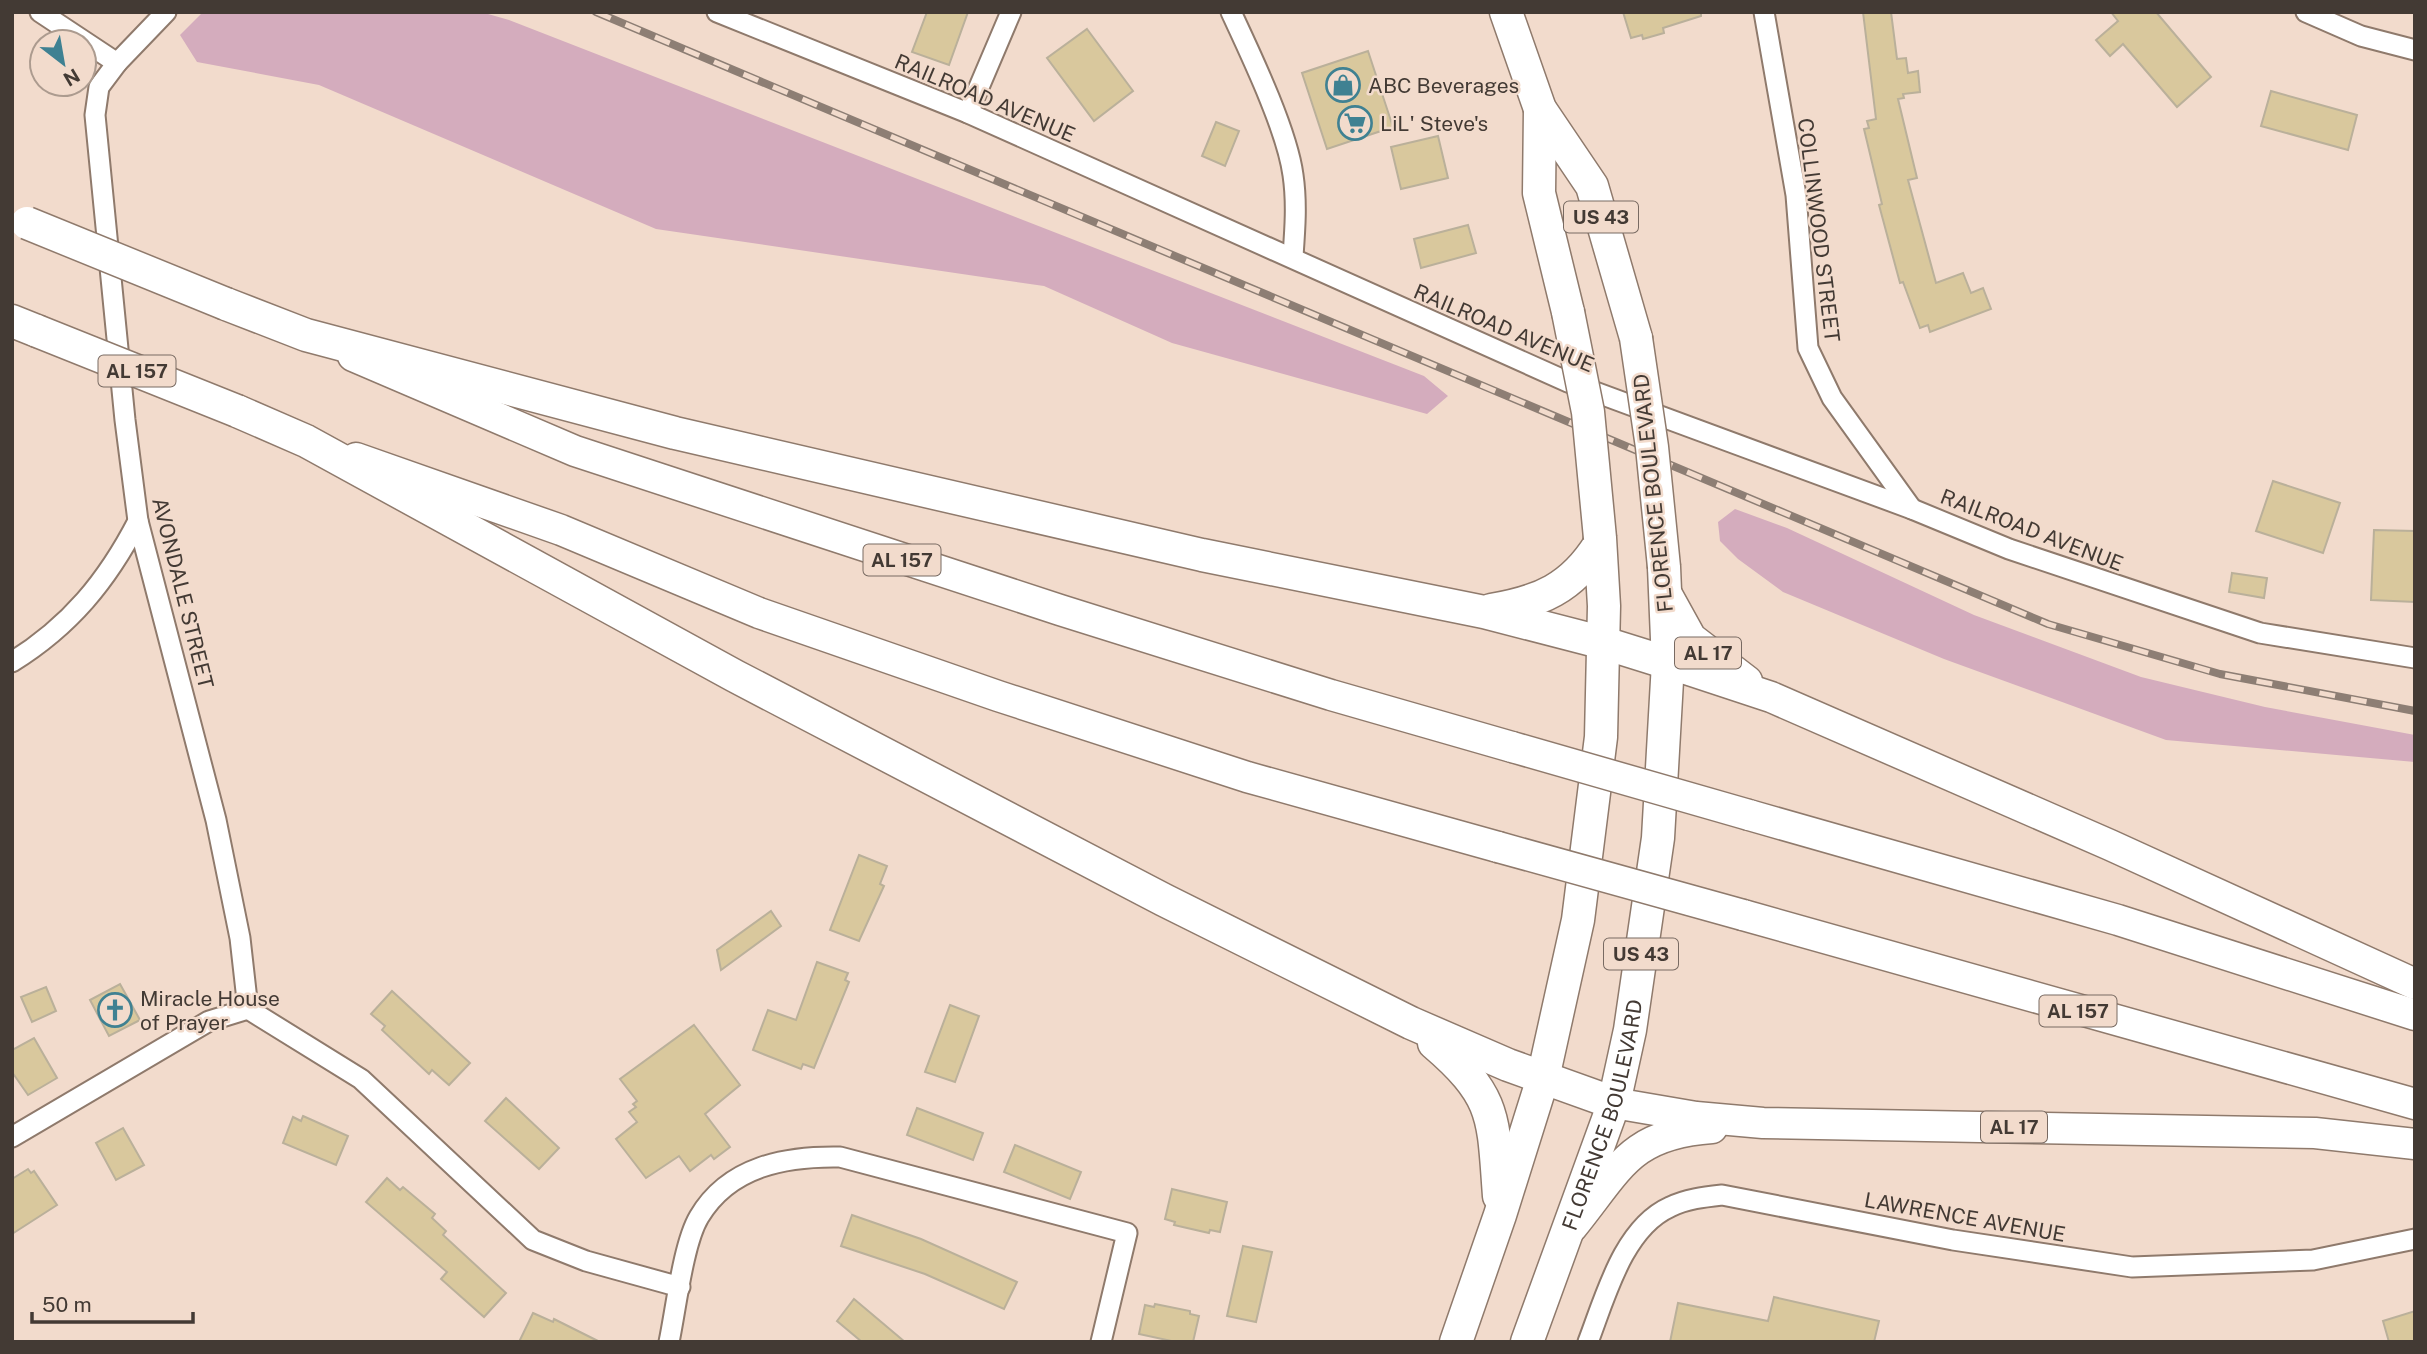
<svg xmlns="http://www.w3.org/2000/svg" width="2427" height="1354" font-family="'Public Sans',sans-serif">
	<rect width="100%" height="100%" fill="#f2dbcc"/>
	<g fill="#d4acbd">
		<path d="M203 12H481L509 20 1424 376 1448 396 1427 414 1172 343 1044 286 656 229 319 85 197 62 180 35Z"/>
		<path d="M1735 509 1787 528 1974 615 2141 677 2265 707 2415 735V762L2166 740 1944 659 1783 592 1738 559 1720 541 1718 522Z"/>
	</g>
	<g fill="#d9c89d" stroke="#bab09a" stroke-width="2">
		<path d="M927 12H968L949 65 912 52Z"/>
		<path d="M1623 12H1701V16L1663 28 1664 33 1643 39 1642 35 1631 38Z"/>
		<path d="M1863 12H1891L1897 59 1906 58 1908 73 1918 71 1920 92 1903 94 1904 98 1898 99 1917 178 1908 180 1936 283 1963 273 1971 293 1983 288 1991 309 1930 332 1928 325 1920 328 1903 282 1900 283 1879 205 1882 204 1864 129 1869 128 1867 121 1876 119Z"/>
		<path d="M2111 12H2156L2211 77 2177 107 2123 44 2110 56 2096 40 2118 21Z"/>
		<path d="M1087 29 1133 91 1094 121 1047 58Z"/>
		<path d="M1368 51 1393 127 1327 149 1302 73Z"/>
		<path d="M2271 91 2357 115 2348 150 2261 126Z"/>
		<path d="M1216 122 1239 131 1225 166 1202 156Z"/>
		<path d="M1438 136 1448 178 1401 189 1391 147Z"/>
		<path d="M1468 225 1476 253 1421 268 1414 239Z"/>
		<path d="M2273 481 2340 503 2323 553 2256 531Z"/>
		<path d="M2374 530 2415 531V602L2371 600Z"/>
		<path d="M2232 573 2267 578 2264 598 2229 592Z"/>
		<path d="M859 855 887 866 880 884 884 886 859 941 830 930Z"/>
		<path d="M771 911 781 926 721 970 717 950Z"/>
		<path d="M817 962 848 973 845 980 849 982 814 1068 803 1064 801 1069 753 1050 768 1010 796 1020Z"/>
		<path d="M120 984 140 1020 109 1036 90 1000Z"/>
		<path d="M46 987 56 1011 32 1022 21 997Z"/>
		<path d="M392 991 470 1063 449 1085 432 1070 429 1074 382 1030 385 1026 371 1014Z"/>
		<path d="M950 1005 979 1016 955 1082 925 1072Z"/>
		<path d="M694 1025 740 1085 705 1114 730 1147 714 1159 711 1155 690 1171 679 1156 646 1178 616 1139 637 1122 629 1112 636 1107 633 1104 637 1101 620 1079Z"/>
		<path d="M34 1038 57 1078 28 1095 12 1072V1050Z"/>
		<path d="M506 1098 559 1148 539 1169 485 1121Z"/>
		<path d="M917 1108 983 1133 973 1160 907 1135Z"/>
		<path d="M303 1116 348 1136 336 1165 283 1143 293 1117 301 1121Z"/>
		<path d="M123 1128 144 1165 116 1180 96 1143Z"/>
		<path d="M1015 1145 1081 1172 1070 1199 1004 1172Z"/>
		<path d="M28 1169 31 1173 34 1171 57 1205 12 1234V1179Z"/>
		<path d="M387 1178 400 1190 403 1187 435 1214 432 1218 446 1231 443 1235 506 1293 484 1317 441 1279 447 1272 366 1202Z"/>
		<path d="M1172 1189 1227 1202 1220 1232 1210 1230 1209 1233 1174 1225 1175 1222 1165 1219Z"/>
		<path d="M852 1215 921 1239 1017 1282 1004 1309 925 1274 841 1246Z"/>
		<path d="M1243 1246 1272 1252 1256 1322 1227 1316Z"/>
		<path d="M1774 1297 1879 1321 1874 1342H1670L1678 1303 1768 1321Z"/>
		<path d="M854 1299 905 1342H862L837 1321Z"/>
		<path d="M1155 1304 1190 1311V1314L1199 1316 1193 1342H1176L1139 1334 1145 1305 1154 1307Z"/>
		<path d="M2415 1311V1342H2389L2383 1321Z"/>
		<path d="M533 1313 553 1322 554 1319 600 1342H519Z"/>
	</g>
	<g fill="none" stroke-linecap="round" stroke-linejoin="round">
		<g stroke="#8f7a6c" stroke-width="23">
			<g id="minor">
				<path d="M40 12 117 63"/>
				<path d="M166 12 117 63 99 87 95 115 125 420 138 521 216 820 240 938 248 1009"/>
				<path d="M717 12 968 113 1568 382 1912 509 2009 549 2260 633 2415 658"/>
				<path d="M1231 12C1251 55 1287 130 1293 175 1297 202 1295 229 1293 256"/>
				<path d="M1764 12 1796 195 1808 348 1832 398 1912 509"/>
				<path d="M2306 12 2361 36 2415 50"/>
				<path d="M968 113 1011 12"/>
				<path d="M12 662C70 626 107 581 138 521"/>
				<path d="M248 1009 361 1079 533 1240 586 1261 680 1287"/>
				<path d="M12 1137 209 1021 248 1009"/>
				<path d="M669 1342C676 1309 683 1244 699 1217 729 1166 786 1156 840 1157L1127 1233 1101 1342"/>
				<path d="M1588 1342C1605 1298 1623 1228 1670 1207 1686 1199 1704 1197 1722 1195L1953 1240 2132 1267 2313 1260 2415 1239"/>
			</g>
		</g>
		<g stroke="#8f7a6c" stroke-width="33">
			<g id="primary">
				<path d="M353 356 575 451 1060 610 1331 695 1512 747"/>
				<path d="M356 458 561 530 759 613 998 696 1247 777 1498 847"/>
				<path d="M1665 591 1691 638 1747 681"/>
				<path d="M1668 663 1771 697 2110 845 2415 984"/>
				<path d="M1749 815 2118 920 2415 1015"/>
				<path d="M1743 915 2415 1104"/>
				<path d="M1614 1103 1696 1117 1763 1123 2315 1133 2415 1144"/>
				<path d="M1572 1227C1620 1168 1629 1134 1712 1128"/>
			</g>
		</g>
		<g stroke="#8f7a6c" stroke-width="35">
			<g id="trunk">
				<path d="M1506 12 1540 109 1592 186 1636 338"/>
				<path d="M1540 109 1539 193 1568 312"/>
				<path d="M226 304 306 335 675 433 1202 555 1484 612 1604 643 1668 663"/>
				<path d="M12 321 37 331"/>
				<path d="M237 411 306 441 735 676 1164 900 1411 1023 1508 1065 1614 1103"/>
				<path d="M1491 610C1540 602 1572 588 1599 545"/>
				<path d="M1434 1043C1497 1097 1493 1117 1499 1196"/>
				<path d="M1456 1342 1500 1215 1543 1078 1578 920 1601 737 1604 606 1600 538"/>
				<path id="s1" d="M1527 1342 1614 1103 1630 1030 1658 838 1668 663 1664 567"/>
			</g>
		</g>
		<use href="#minor" stroke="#fff" stroke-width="19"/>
		<use href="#primary" stroke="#fff" stroke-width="30"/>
		<use href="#trunk" stroke="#fff" stroke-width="32"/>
		<g stroke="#8d7e74" stroke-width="8">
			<path id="rail" d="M596 12 2048 624 2220 674 2415 711"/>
		</g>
		<use href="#rail" stroke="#f2dbcc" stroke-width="5" stroke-dasharray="16" stroke-linecap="butt"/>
		<g stroke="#8f7a6c" stroke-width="33" stroke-linecap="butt">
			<g id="primary-bridge">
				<path d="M1512 747 1749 815"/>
				<path d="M1498 847 1743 915"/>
			</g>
		</g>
		<g stroke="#8f7a6c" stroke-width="35" stroke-linecap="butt">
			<g id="trunk-bridge">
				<path d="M27 223 226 304"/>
				<path d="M1568 312 1588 412 1600 538"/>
				<path d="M37 331 237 411"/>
				<path d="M1636 338 1652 447 1664 567"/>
			</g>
		</g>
		<use href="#primary-bridge" stroke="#fff" stroke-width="30"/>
		<use href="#trunk-bridge" stroke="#fff" stroke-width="32"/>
	</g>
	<defs>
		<g id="shop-ring" transform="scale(1.75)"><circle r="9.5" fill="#f2dbcc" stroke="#3f8192" stroke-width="1.5"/><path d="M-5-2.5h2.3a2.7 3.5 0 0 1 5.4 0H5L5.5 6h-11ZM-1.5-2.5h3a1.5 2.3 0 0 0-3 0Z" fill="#3f8192"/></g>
		<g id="supermarket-ring" transform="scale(1.75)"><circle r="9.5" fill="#f2dbcc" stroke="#3f8192" stroke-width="1.5"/><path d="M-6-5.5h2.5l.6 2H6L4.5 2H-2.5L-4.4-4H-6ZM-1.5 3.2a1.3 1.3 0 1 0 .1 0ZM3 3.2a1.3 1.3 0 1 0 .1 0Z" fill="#3f8192"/></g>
		<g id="church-ring" transform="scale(1.75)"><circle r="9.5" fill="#f2dbcc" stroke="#3f8192" stroke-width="1.5"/><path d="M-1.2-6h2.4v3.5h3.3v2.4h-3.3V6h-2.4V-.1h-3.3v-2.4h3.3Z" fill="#3f8192"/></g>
	</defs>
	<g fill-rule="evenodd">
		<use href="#shop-ring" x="1343" y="85"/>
		<use href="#supermarket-ring" x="1355" y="123"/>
		<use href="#church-ring" x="115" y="1010"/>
	</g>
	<g text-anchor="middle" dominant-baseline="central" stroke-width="5" stroke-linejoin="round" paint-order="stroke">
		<g fill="#f2dbcc" stroke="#786a62" stroke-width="2">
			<rect x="1564" y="201.5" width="74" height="31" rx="5"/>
			<rect x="98.5" y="355.5" width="77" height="31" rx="5"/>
			<rect x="863.5" y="544.5" width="77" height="31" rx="5"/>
			<rect x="1675" y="637.5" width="66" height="31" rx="5"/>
			<rect x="1604" y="938.5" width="74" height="31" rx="5"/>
			<rect x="2039.5" y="995.5" width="77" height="31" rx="5"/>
			<rect x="1981" y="1111.5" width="66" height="31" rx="5"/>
		</g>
		<g font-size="19" font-weight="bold" fill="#433a34">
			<text x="1601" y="217">US 43</text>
			<text x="137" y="371">AL 157</text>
			<text x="902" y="560">AL 157</text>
			<text x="1708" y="653">AL 17</text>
			<text x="1641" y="954">US 43</text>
			<text x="2078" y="1011">AL 157</text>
			<text x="2014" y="1127">AL 17</text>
		</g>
		<g font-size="21" fill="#433a34" stroke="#f2dbcc" text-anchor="start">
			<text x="1368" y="85">ABC Beverages</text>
			<text x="1380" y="123">LiL' Steve's</text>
			<text x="140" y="998">Miracle House<tspan x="140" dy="24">of Prayer</tspan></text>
		</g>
		<g font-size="21" fill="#433a34" stroke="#f2dbcc">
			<text transform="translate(985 98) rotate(23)">RAILROAD AVENUE</text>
			<text transform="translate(1819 230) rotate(83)">COLLINWOOD STREET</text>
			<text transform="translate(1504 328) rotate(23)">RAILROAD AVENUE</text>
			<text transform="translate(1653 493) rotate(-96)">FLORENCE BOULEVARD</text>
			<text transform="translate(2032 530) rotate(21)">RAILROAD AVENUE</text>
			<text transform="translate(183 593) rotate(76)">AVONDALE STREET</text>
			<text stroke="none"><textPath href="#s1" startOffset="240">FLORENCE BOULEVARD</textPath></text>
			<text transform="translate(1965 1217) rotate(10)">LAWRENCE AVENUE</text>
		</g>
	</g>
	<rect width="2427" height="1354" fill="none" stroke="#433a34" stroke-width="28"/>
	<g transform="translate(63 63) rotate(149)"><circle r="33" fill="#f2dbcc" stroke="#ac9b8f" stroke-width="2"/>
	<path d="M0-5L12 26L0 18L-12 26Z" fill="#3f8192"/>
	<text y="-10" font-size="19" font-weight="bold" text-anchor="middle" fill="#433a34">N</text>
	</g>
	<path d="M32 1312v10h161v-10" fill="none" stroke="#433a34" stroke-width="3.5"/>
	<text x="42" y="1312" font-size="21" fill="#433a34" stroke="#f2dbcc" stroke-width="5" paint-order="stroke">50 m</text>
</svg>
